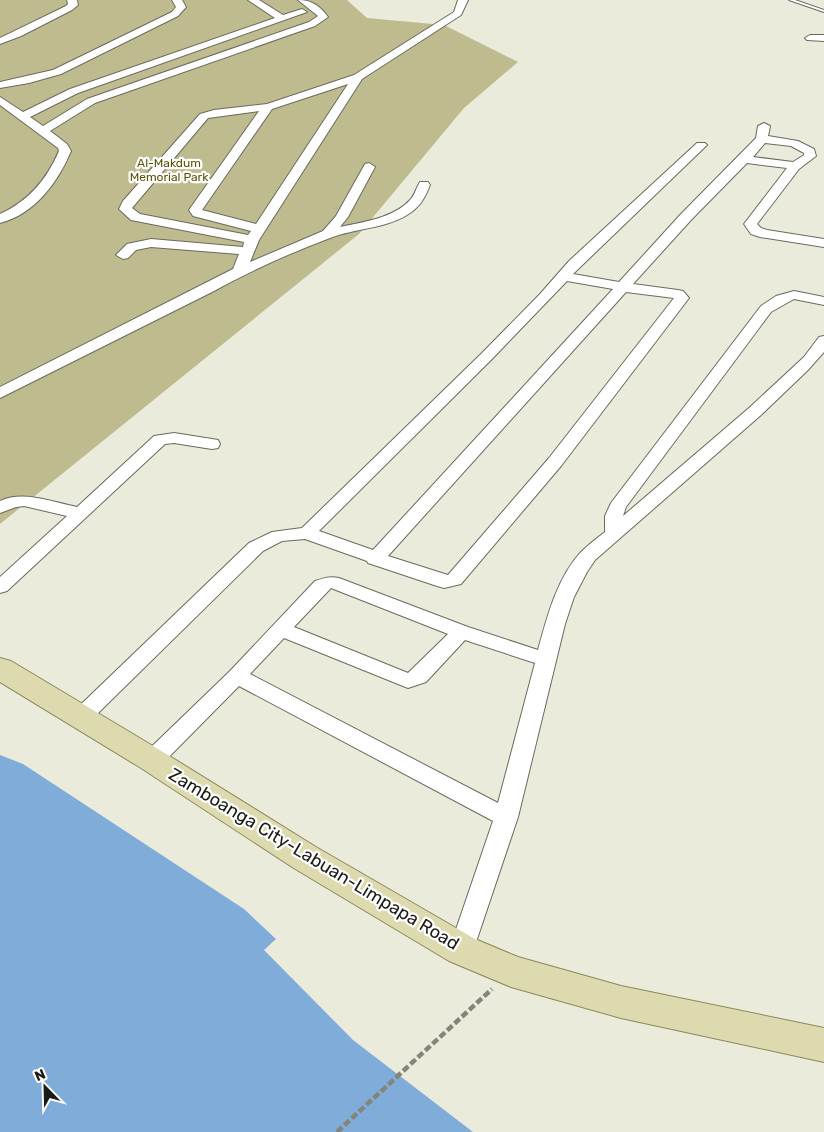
<svg xmlns="http://www.w3.org/2000/svg" width="824" height="1132" font-family="Rubik,sans-serif">
	<rect width="100%" height="100%" fill="#ebebdc"/>
	<path fill="#bebb8f" d="M0 0H347L367 18 444 25 518 62 464 108 359 234 0 524Z"/>
	<path fill="#7facd9" d="M0 755 23 764 244 909 276 939 264 950 353 1040 473 1132H0Z"/>
	<g fill="none" stroke-linecap="round" stroke-linejoin="round">
		<g stroke="#6b6a5e" stroke-width="2">
			<path id="service" d="M789 0H795L824 10V12Z"/>
		</g>
		<g stroke="#6b6a5e" stroke-width="2">
			<g id="minor">
				<path d="M67 0H77L78 5 72 10 21 36 0 44V38L66 6 68 4Z"/>
				<path d="M172 0H182L186 7 178 16 61 74 29 83 0 88V82L53 70 172 12 176 7Z"/>
				<path d="M248 0H259L283 15 302 9 307 12 78 93 30 117 43 126 87 99 309 22 318 16 298 0C312 0 320 6 328 17L315 26 95 103 50 131 67 144 71 151C58 182 35 214 0 223V214C29 201 47 179 59 151L58 148 0 105V97L23 112 70 89 275 18Z"/>
				<path d="M458 0H468L461 15 362 79 259 240 250 262 323 231 336 216 365 164 369 163 375 167 348 217 340 227C363 222 394 218 410 200 415 195 416 188 420 182H428L430 185C425 198 420 207 407 215 384 229 356 228 330 238 290 253 250 271 212 292L0 398V387L233 269 239 254 151 247 136 250 128 258 123 259 116 255 127 244 151 239 243 247 244 242 131 220 119 209 123 201 200 114 214 110 267 104 354 75 454 12ZM348 84 256 224 202 210 272 109ZM259 111 189 210 193 216 251 231 248 235 140 214 132 208 208 118Z"/>
				<path d="M810 35H824V41L807 40 805 38Z"/>
				<path d="M764 123 770 126 768 136 798 141 814 149 816 156 799 169 757 224 761 228 767 230 824 239V247L760 237 751 234 744 224 787 168 747 163 691 220 633 284 678 290 683 291 689 298 561 466 461 584 444 588 437 586 368 563 367 561 305 539 282 541 263 551 89 722 81 724 73 722 70 717 73 712 249 543 272 532 302 528 482 353 540 294 569 261 697 143H705L707 145 573 274 619 282 681 214 756 138 758 126ZM765 143 791 146 804 153V155L793 162 753 157ZM567 281 613 289 373 550 319 531 492 359ZM626 292 674 298 549 458 448 575 388 556Z"/>
				<path d="M794 291 824 297V305L794 299 771 312 626 507 623 516 749 408 804 357 819 337 824 336V352L808 370 761 415 595 560 587 572 574 597 565 624 518 817 471 957 462 960 453 957 449 950 493 821 239 686 160 766 152 768 144 766 141 760 144 754 230 671 315 581C324 578 330 576 339 578L468 627 538 650C547 617 557 578 581 552 588 545 597 538 605 532V516L611 503 761 306 776 296ZM331 588 448 634 408 673 294 627ZM284 638 408 688 426 682 465 640 535 663 498 803 250 674Z"/>
				<path d="M174 433 212 439 218 440 220 444 218 448 212 449 174 443 165 444 7 591 0 593V577L67 516 24 506 16 507 0 513V501C23 490 53 502 77 507L154 436Z"/>
			</g>
		</g>
		<g stroke="#8b8859" stroke-width="2">
			<path id="primary" d="M0 658 11 661 163 752 316 847 475 939 518 957 621 986 824 1028V1062L621 1018 511 987 449 961 292 867 141 768 0 682Z"/>
		</g>
		<path stroke="#84847a" stroke-width="4.5" stroke-dasharray="7 3" stroke-linecap="butt" d="M337 1132 492 989"/>
		<use href="#service" fill="#fff" fill-rule="evenodd"/>
		<use href="#minor" fill="#fff" fill-rule="evenodd"/>
		<use href="#primary" fill="#dddab0" fill-rule="evenodd"/>
	</g>
	<g text-anchor="middle" dominant-baseline="central" stroke-width="4.5" stroke-linejoin="round" paint-order="stroke">
		<g font-size="12" fill="#585304" stroke="#fff">
			<text x="169" y="163">Al-Makdum<tspan x="169" dy="14">Memorial Park</tspan></text>
		</g>
		<g font-size="18" fill="#1c1c17" stroke="#fff">
			<text transform="translate(314 859) rotate(31)">Zamboanga City-Labuan-Limpapa Road</text>
		</g>
	</g>
	<g transform="translate(45 1087) rotate(337)" stroke="#ffffff" stroke-width="4" paint-order="stroke">
	<path d="M0-4L9 19L0 12L-9 19Z" fill="#1c1c17"/>
	<text y="-8" font-size="14" font-weight="bold" text-anchor="middle" fill="#1c1c17">N</text>
	</g>
</svg>
